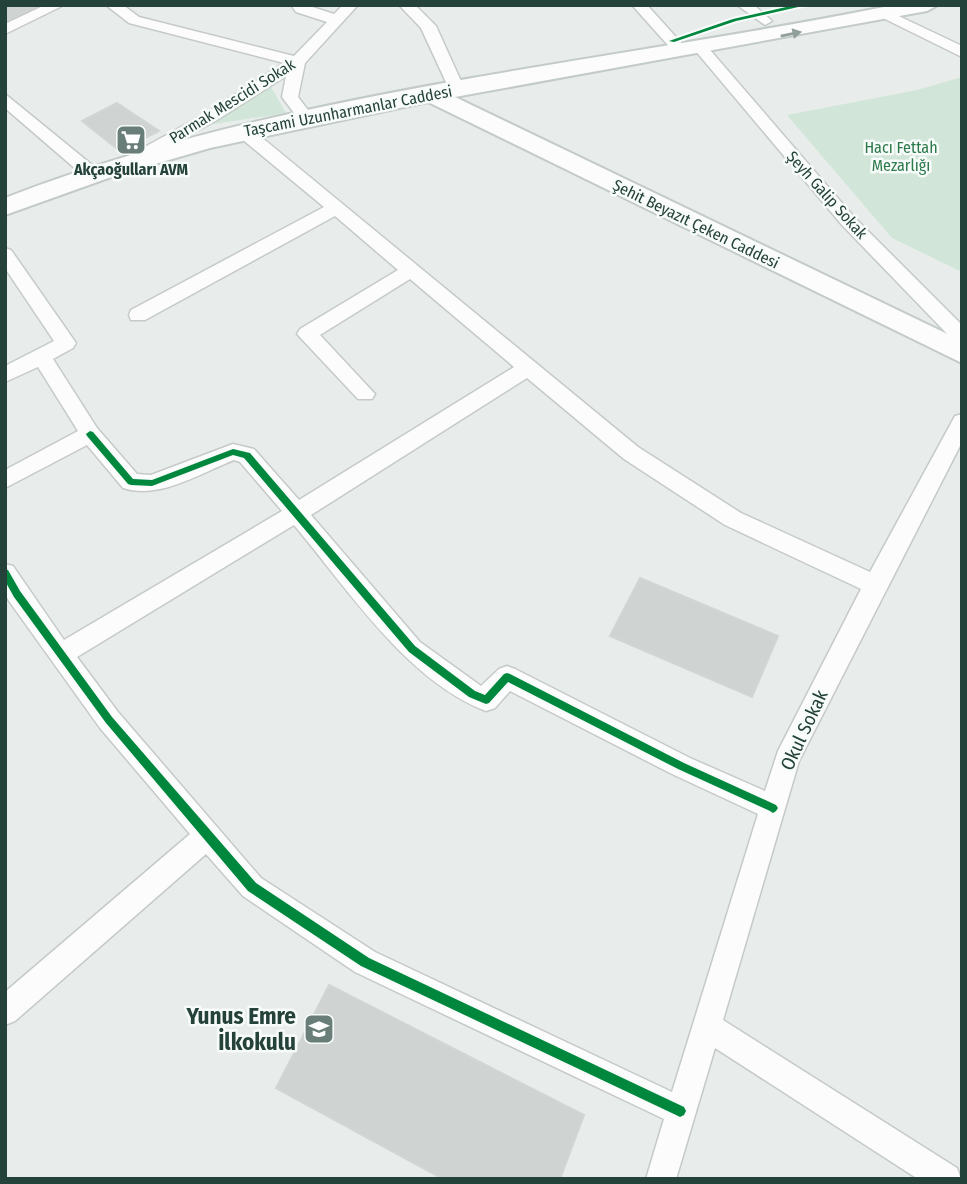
<svg xmlns="http://www.w3.org/2000/svg" width="967" height="1184" font-family="'Fira Sans Condensed',sans-serif">
	<rect width="100%" height="100%" fill="#e8edeb"/>
	<g fill="#d1e6d8">
		<path d="M962 77V272L892 238 787 115 917 90Z"/>
		<path d="M271 87 286 113 208 125Z"/>
	</g>
	<g fill="#cfd4d2" stroke="#d1d6d4" stroke-width="2">
		<path d="M5 5H46L5 23Z"/>
		<path d="M117 103 159 131 120 151 82 121Z"/>
		<path d="M640 578 778 636 752 697 610 636Z"/>
		<path d="M329 985 584 1115 560 1179H443L276 1088Z"/>
	</g>
	<g fill="none" stroke-linecap="round" stroke-linejoin="round">
		<g stroke="#c5cac8" stroke-width="3">
			<g id="street">
				<path d="M45 5H64L5 34V24Z"/>
				<path d="M106 5H123L139 17 294 56 327 22 296 12 291 5H306L334 14 343 5H358L305 63 298 97 314 118 312 121H300L282 97 286 76 217 120 136 164 130 163 128 159 130 155 205 114 284 63 129 23Z"/>
				<path d="M399 5H415L436 26 465 90 463 93H451L421 28Z"/>
				<path d="M632 5H647L684 46V52H674Z"/>
				<path d="M737 5H754L772 21 765 25Z"/>
				<path d="M886 10 962 46V57L881 17V11Z"/>
				<path d="M699 41 704 43 854 217 962 325V344L955 342 842 225 694 49V43Z"/>
				<path d="M5 94 97 169 100 173 97 177H85L5 108Z"/>
				<path d="M243 126 249 127 638 447 741 513 870 572 955 416 962 414V442L799 761 723 1020 957 1168 961 1179H918L715 1048 676 1179H646L664 1119 355 972 243 896 206 854 15 1021 5 1025V992L190 834 100 728 9 601 5 594V564L13 566 64 640 282 511 240 462 234 460C201 473 159 500 123 488L87 445 5 488V470L78 431 38 367 5 382V366L54 341 5 268V248L11 250 76 343 73 348 53 359 97 428 137 474 151 475 233 444 254 449 299 500 514 367 410 279 320 335 375 394 372 399H358L297 334 300 329 398 270 335 216 145 320H131L129 315 131 310 324 207 237 135 235 131ZM527 378 624 459 725 525 861 589 778 751 765 791 690 758 515 669 507 666 499 669 481 686 420 642 311 515ZM294 525C347 588 407 681 486 711L495 708 510 691 672 774 758 814 672 1092 375 952 261 878 118 712 77 657Z"/>
			</g>
		</g>
		<g stroke="#c3cbc8" stroke-width="4">
			<path id="secondary" d="M894 5H938L927 11 455 97 962 341V363L428 102 210 148 114 176 5 215V198C289 88 598 65 894 5Z"/>
		</g>
		<use href="#street" fill="#fcfcfc" fill-rule="evenodd"/>
		<use href="#secondary" fill="#fcfcfc" fill-rule="evenodd"/>
		<g stroke="#f7fbf9" stroke-width="4">
			<g id="cycleway">
				<path d="M795 5H807L736 21 674 42 669 41 733 19Z"/>
				<path d="M90 431 93 432 133 479 152 480 233 449 250 453 415 646 475 691 485 695 504 674 507 673 510 674 684 763 776 805 778 808 776 811 773 813 770 811 678 769 508 682 489 703 486 704 469 697 409 652 244 458 233 455 152 486 131 485 128 484 87 436 86 434Z"/>
				<path d="M5 569 8 570 20 591 112 717 256 883 369 958 684 1107 686 1111 684 1115 680 1117 676 1115 361 966 248 891 106 723 14 597 5 581Z"/>
			</g>
		</g>
		<use href="#cycleway" fill="#00873e" fill-rule="evenodd"/>
	</g>
	<defs><path id="oneway-solid" d="M-6-.8H1V-3.2L6.5 0L1 3.2V.8H-6Z" transform="scale(1.75)"/></defs>
	<use fill="#909f9b" href="#oneway-solid" transform="translate(791 34) rotate(-12)"/>
	<defs>
		<g id="supermarket-square" transform="scale(1.575)"><rect x="-9" y="-9" width="18" height="18" rx="4" fill="#697e78" stroke="#f7fbf9"/><path d="M-6-5.5h2.5l.6 2H6L4.5 2H-2.5L-4.4-4H-6ZM-1.5 3.2a1.3 1.3 0 1 0 .1 0ZM3 3.2a1.3 1.3 0 1 0 .1 0Z" fill="#fff"/></g>
		<g id="school-square" transform="scale(1.575)"><rect x="-9" y="-9" width="18" height="18" rx="4" fill="#697e78" stroke="#f7fbf9"/><path d="M0-5L7-2L0 1L-7-2ZM-4 1L0 2.5L4 1V4Q0 6-4 4Z" fill="#fff"/></g>
	</defs>
	<g fill-rule="evenodd">
		<use href="#supermarket-square" x="131" y="140"/>
		<use href="#school-square" x="319" y="1029"/>
	</g>
	<g text-anchor="middle" dominant-baseline="central" stroke-width="5" stroke-linejoin="round" paint-order="stroke">
		<g font-size="16" fill="#24423a" stroke="#f7fbf9">
			<text transform="translate(232 101) rotate(-32)">Parmak Mescidi Sokak</text>
			<text transform="translate(348 111) rotate(-11)">Taşcami Uzunharmanlar Caddesi</text>
			<text transform="translate(827 195) rotate(48)">Şeyh Galip Sokak</text>
			<text transform="translate(696 224) rotate(26)">Şehit Beyazıt Çeken Caddesi</text>
		</g>
		<g font-size="16" fill="#2d7a4b" stroke="#f7fbf9">
			<text x="901" y="147">Hacı Fettah<tspan x="901" dy="18">Mezarlığı</tspan></text>
		</g>
		<g font-size="16" font-weight="bold" fill="#24423a" stroke="#f7fbf9">
			<text x="131" y="169">Akçaoğulları AVM</text>
		</g>
		<g font-size="19" fill="#24423a" stroke="#f7fbf9">
			<text transform="translate(804 730) rotate(-65)">Okul Sokak</text>
		</g>
		<g font-size="23" font-weight="bold" fill="#24423a" stroke="#f7fbf9" text-anchor="end">
			<text x="296" y="1016">Yunus Emre<tspan x="296" dy="26">İlkokulu</tspan></text>
		</g>
	</g>
	<rect width="967" height="1184" fill="none" stroke="#24423a" stroke-width="14"/>
</svg>
